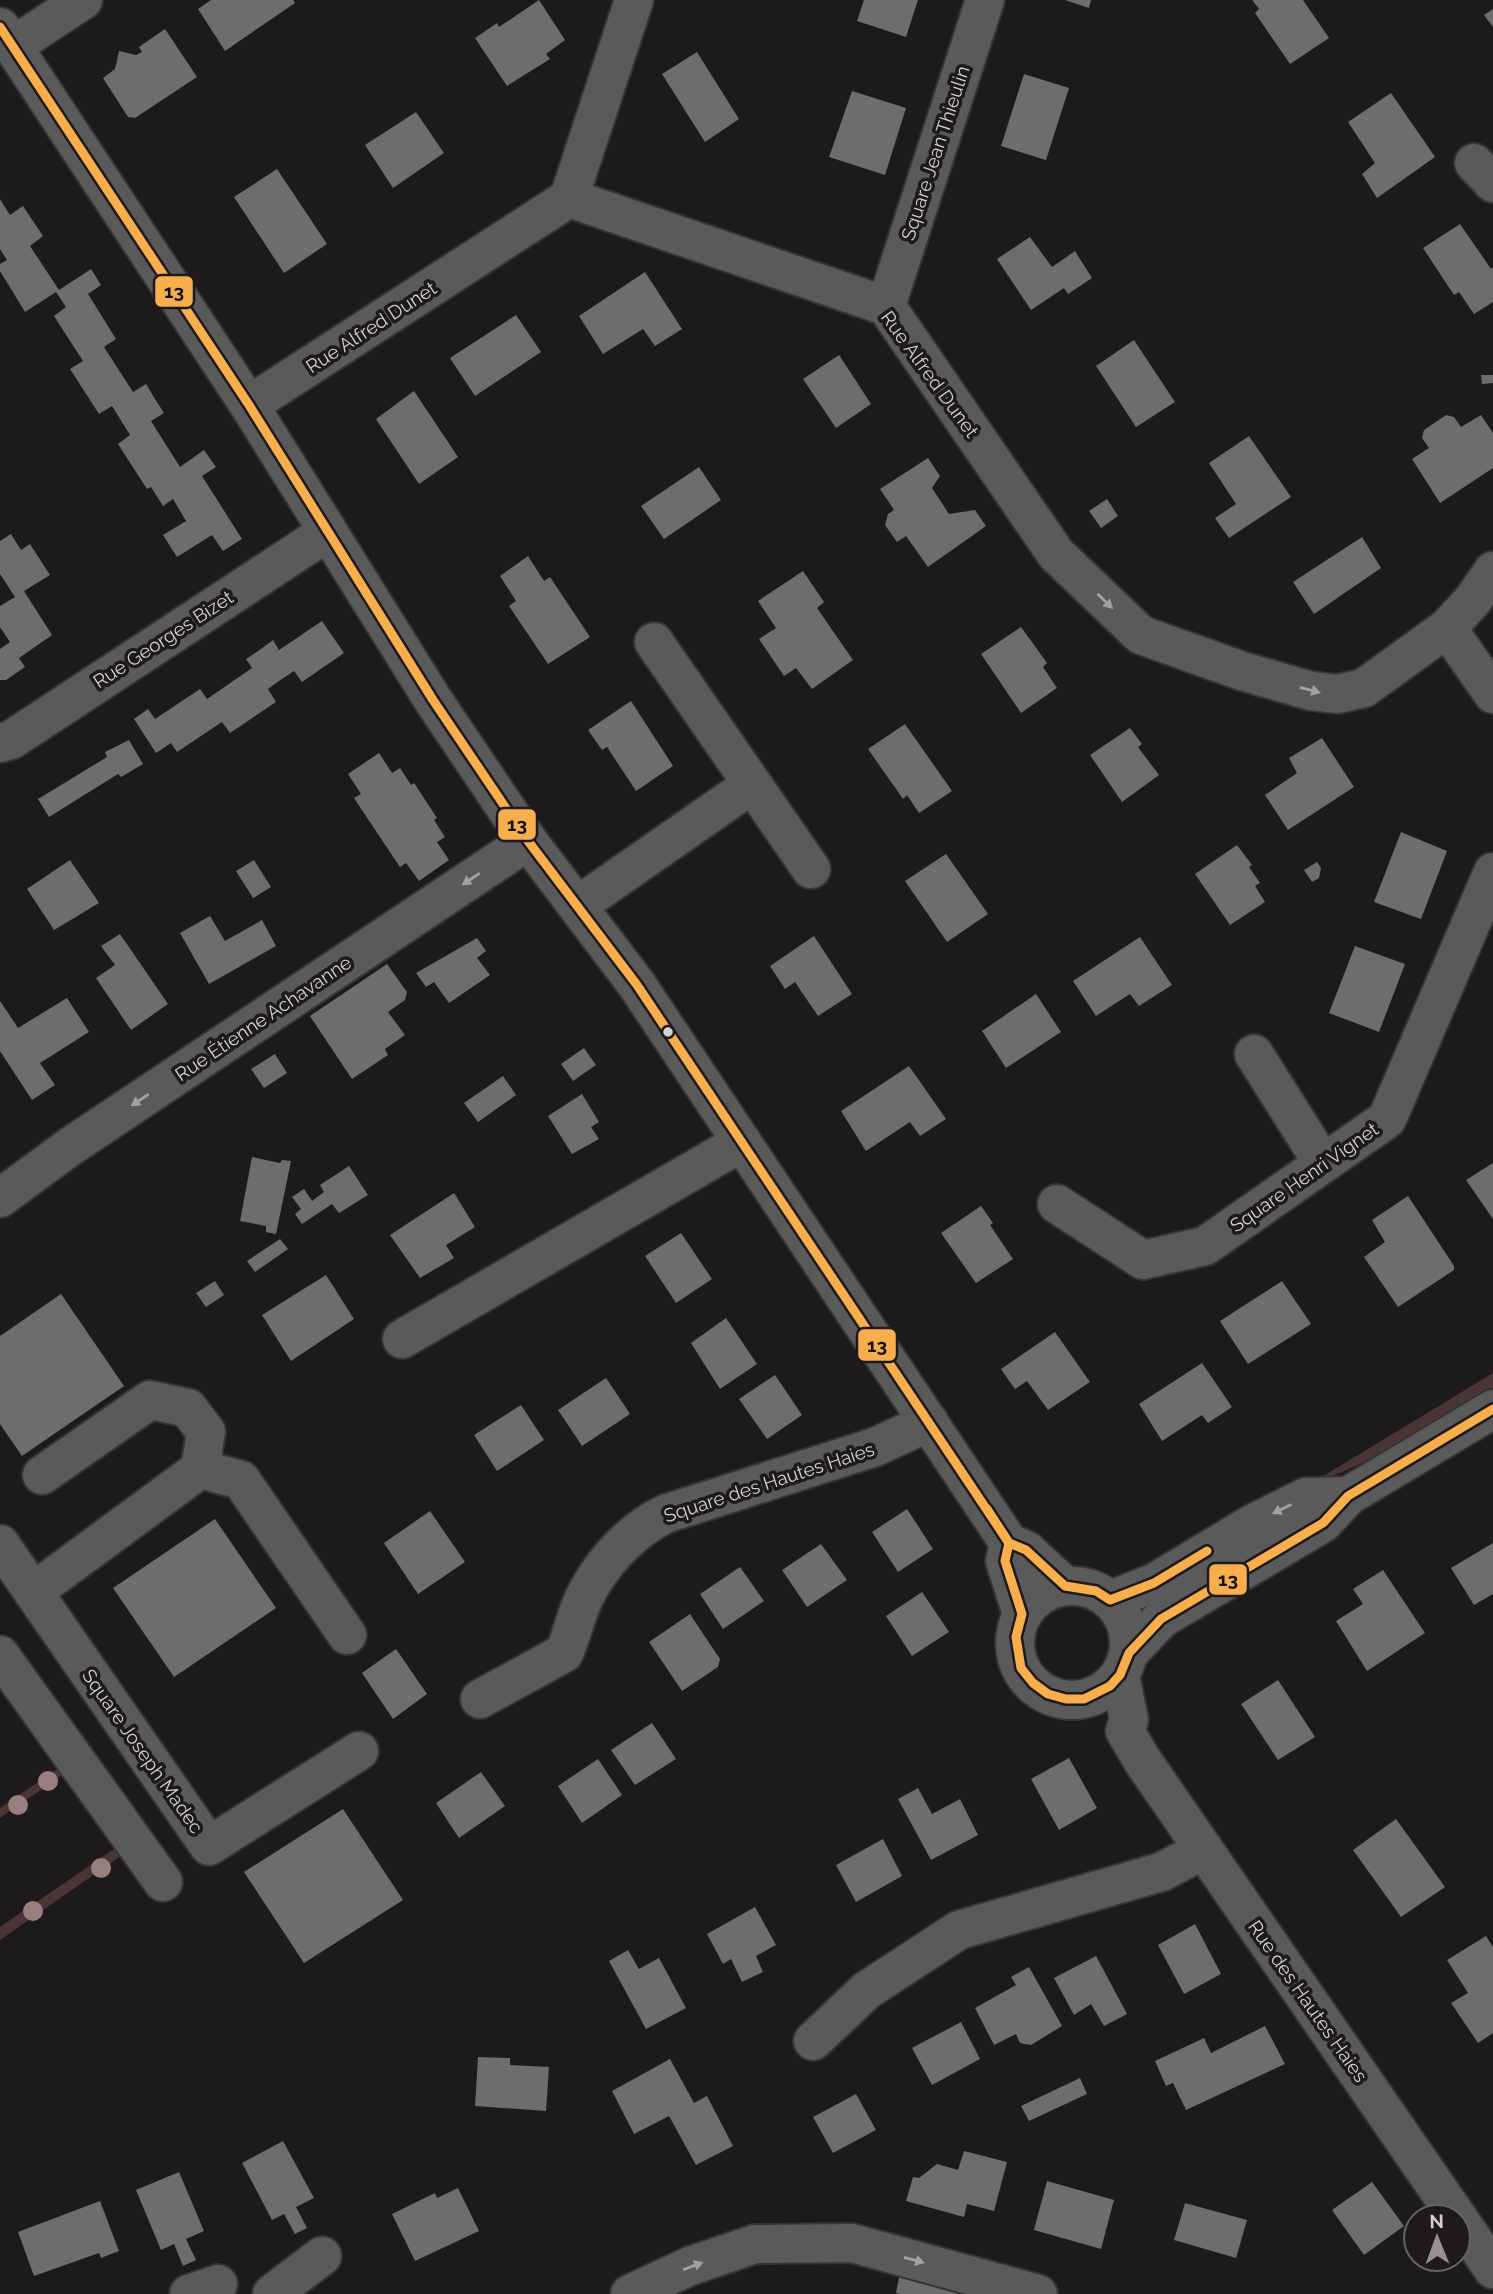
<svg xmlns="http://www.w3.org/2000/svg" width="1493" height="2294" font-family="Raleway,sans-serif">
	<rect width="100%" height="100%" fill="#1c1a1b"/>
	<g fill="#493533">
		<path d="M1493 1373V1392C1431 1429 1370 1462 1302 1489Z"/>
		<path d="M60 1767 64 1774 0 1818V1808Z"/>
		<path d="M117 1847 122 1855 0 1940V1927Z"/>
	</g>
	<g fill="#6e6c6d">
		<path d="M211 0H293L295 3 225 51 198 9Z"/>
		<path d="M539 0 565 40 546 54 550 59 507 86 475 38 497 23 499 27Z"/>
		<path d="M864 0H918L906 37 857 21Z"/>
		<path d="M1065 0H1091L1089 8Z"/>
		<path d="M1252 0H1303L1329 38 1290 64 1255 13 1259 9Z"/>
		<path d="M1493 9V27L1484 15Z"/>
		<path d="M165 29 197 77 135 118 128 117 103 78 115 69 119 51 136 55 142 52 139 47Z"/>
		<path d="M697 52 739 119 705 142 662 74Z"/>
		<path d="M1024 74 1069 88 1046 160 1001 146Z"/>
		<path d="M852 91 906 108 885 175 829 157Z"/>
		<path d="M1391 93 1435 157 1377 198 1362 174 1375 163 1348 122Z"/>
		<path d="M416 112 444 153 393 188 365 145Z"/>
		<path d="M277 169 327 244 284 273 234 197Z"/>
		<path d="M0 199 10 215 23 206 43 236 30 246 59 290 91 269 101 285 88 294 116 339 104 347 133 392 146 384 155 399 164 413 151 421 180 467 204 450 216 467 202 476 242 539 223 551 212 535 177 557 163 535 186 521 173 499 163 506 151 487 147 489 118 444 130 435 112 406 99 414 70 369 83 361 54 316 66 307 56 292 25 312 0 271V264L7 260 0 249Z"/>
		<path d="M1460 224 1491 269 1493 267V302L1474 314 1459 292 1454 295 1423 248Z"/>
		<path d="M1030 237 1052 267 1075 251 1092 278 1068 294 1064 288 1031 310 997 259Z"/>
		<path d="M645 272 682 329 655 346 643 329 603 354 579 316Z"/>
		<path d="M516 315 541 352 475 396 450 358Z"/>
		<path d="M1134 340 1175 402 1136 427 1096 366Z"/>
		<path d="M839 355 871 404 836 428 803 379Z"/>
		<path d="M1481 375H1493V383L1482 384Z"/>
		<path d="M414 391 458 457 419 484 376 419Z"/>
		<path d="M1446 415 1454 417 1461 427 1481 415 1493 433V468L1440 503 1412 459 1429 448 1422 438 1424 430Z"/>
		<path d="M1249 436 1291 497 1229 538 1215 518 1236 504 1209 463Z"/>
		<path d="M928 458 940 476 932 488 949 514 975 510 986 526 928 567 906 536 897 542 885 525 888 514 894 510 880 489Z"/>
		<path d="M699 467 721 500 664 539 641 506Z"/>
		<path d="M1107 499 1118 516 1101 528 1089 511Z"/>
		<path d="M11 534 21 550 30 544 50 575 24 591 52 635 19 658 25 667 6 680H0V649L10 642 0 627V606L15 597 0 574V541Z"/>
		<path d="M1362 537 1381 568 1314 614 1293 582Z"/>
		<path d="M528 556 544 581 550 577 590 637 548 664 509 606 516 601 500 576Z"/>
		<path d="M803 571 824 602 817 608 853 660 812 689 796 668 784 676 759 639 776 628 758 601Z"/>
		<path d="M322 621 344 653 302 682 294 671 279 681 268 689 276 702 230 733 222 722 177 752 171 743 156 753 134 719 148 709 155 719 200 689 207 699 252 668 246 659 258 651 273 640 279 650Z"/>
		<path d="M1021 627 1047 663 1043 667 1057 688 1021 713 981 654Z"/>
		<path d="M631 701 673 766 636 791 607 747 602 750 588 730Z"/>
		<path d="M905 724 952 791 919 813 907 795 903 799 868 749Z"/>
		<path d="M1130 728 1142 744 1138 747 1159 775 1122 802 1090 755Z"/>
		<path d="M1322 738 1354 787 1288 830 1265 795 1297 773 1289 758Z"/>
		<path d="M129 740 143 764 121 777 118 774 49 817 38 799 107 757 105 752Z"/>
		<path d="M379 753 392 773 400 768 411 785 414 783 437 818 434 820 445 837 437 842 449 860 419 881 406 863 400 867 354 798 361 794 348 774Z"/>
		<path d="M1401 832 1447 851 1421 919 1374 902Z"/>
		<path d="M1237 845 1252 865 1249 867 1260 883 1255 886 1265 902 1230 925 1195 874Z"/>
		<path d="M946 854 988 914 947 942 905 881Z"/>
		<path d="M70 860 99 903 54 930 27 889Z"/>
		<path d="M254 860 271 887 253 898 236 871Z"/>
		<path d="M1317 862 1321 868 1319 878 1312 882 1304 870Z"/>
		<path d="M210 916 225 941 262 920 276 946 209 984 180 933Z"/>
		<path d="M120 934 168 1004 131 1030 96 978 115 965 101 946Z"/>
		<path d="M814 936 852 994 818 1016 795 982 785 989 770 966Z"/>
		<path d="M1140 937 1172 985 1139 1006 1130 994 1096 1016 1073 981Z"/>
		<path d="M477 938 486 951 477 958 490 975 449 1003 434 982 426 987 416 973Z"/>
		<path d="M1355 946 1405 964 1379 1032 1329 1013Z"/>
		<path d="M387 964 407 992 405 1000 388 1012 405 1035 385 1049 388 1055 352 1079 310 1016Z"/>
		<path d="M1036 994 1061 1032 1006 1068 982 1031Z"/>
		<path d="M67 998 89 1032 40 1063 55 1085 32 1100 0 1051V1001L18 1028Z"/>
		<path d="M584 1048 596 1065 573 1081 561 1064Z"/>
		<path d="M275 1054 287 1073 264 1088 251 1069Z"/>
		<path d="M909 1066 946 1119 920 1136 910 1122 866 1151 841 1111Z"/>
		<path d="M503 1076 516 1095 478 1122 464 1103Z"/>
		<path d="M582 1094 599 1122 591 1127 599 1139 572 1154 548 1116Z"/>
		<path d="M252 1157 280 1163 282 1160 291 1161 276 1234 266 1232V1226L240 1221Z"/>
		<path d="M1493 1163V1219L1466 1180Z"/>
		<path d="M349 1166 368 1195 339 1213 332 1204 302 1224 295 1214 301 1209 292 1197 304 1189 312 1201 324 1192 320 1185Z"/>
		<path d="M454 1193 475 1227 446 1245 454 1258 420 1278 390 1235Z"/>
		<path d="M1408 1196 1454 1266V1270L1398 1307 1364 1257 1385 1242 1372 1220Z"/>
		<path d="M981 1206 993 1223 990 1225 1013 1259 976 1283 941 1233Z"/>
		<path d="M681 1233 712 1279 676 1303 645 1256Z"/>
		<path d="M280 1239 288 1249 255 1272 247 1261Z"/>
		<path d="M326 1275 354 1319 291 1361 262 1315Z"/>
		<path d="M215 1281 224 1295 206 1307 196 1293Z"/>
		<path d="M1282 1281 1311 1324 1248 1364 1220 1321Z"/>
		<path d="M61 1294 124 1386 22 1456 0 1424V1336Z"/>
		<path d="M726 1318 757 1364 720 1389 691 1343Z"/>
		<path d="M1055 1332 1090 1382 1048 1410 1027 1381 1015 1389 1001 1369Z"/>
		<path d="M1202 1363 1232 1407 1208 1423 1202 1415 1162 1441 1139 1404Z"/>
		<path d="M775 1375 802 1415 767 1439 739 1399Z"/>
		<path d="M606 1378 630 1414 582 1446 558 1410Z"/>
		<path d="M521 1405 544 1440 497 1471 474 1435Z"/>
		<path d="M907 1509 933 1549 898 1572 872 1532Z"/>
		<path d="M430 1511 465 1562 418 1594 384 1543Z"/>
		<path d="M215 1519 276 1608 174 1677 113 1588Z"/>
		<path d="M1493 1543V1594L1474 1605 1451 1568Z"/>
		<path d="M821 1544 847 1580 807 1607 782 1570Z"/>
		<path d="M740 1567 764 1601 723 1629 700 1594Z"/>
		<path d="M1383 1570 1425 1633 1367 1671 1336 1621 1363 1604 1353 1589Z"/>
		<path d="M922 1592 949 1632 912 1656 886 1616Z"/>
		<path d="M690 1614 720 1659 718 1667 682 1691 649 1642Z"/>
		<path d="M396 1649 427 1694 393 1719 362 1673Z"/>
		<path d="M1278 1680 1315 1737 1278 1760 1241 1704Z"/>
		<path d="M652 1723 676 1759 635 1785 611 1750Z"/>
		<path d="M1069 1758 1097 1808 1059 1830 1031 1779Z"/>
		<path d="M598 1759 622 1795 582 1823 558 1786Z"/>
		<path d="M481 1772 505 1806 459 1838 436 1803Z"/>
		<path d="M918 1788 932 1814 960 1799 978 1835 931 1860 898 1799Z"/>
		<path d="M343 1809 403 1900 304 1963 244 1872Z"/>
		<path d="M1396 1819 1445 1887 1401 1917 1353 1850Z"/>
		<path d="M883 1839 902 1876 856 1902 836 1865Z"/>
		<path d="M755 1907 776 1945 756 1956 763 1972 742 1982 731 1959 723 1964 707 1934Z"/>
		<path d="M1195 1924 1221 1974 1184 1994 1158 1945Z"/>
		<path d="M1486 1936 1493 1947V2033L1478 2043 1451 2003 1468 1993 1447 1960Z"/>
		<path d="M628 1950 639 1969 659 1958 686 2008 646 2029 609 1961Z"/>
		<path d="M1096 1956 1127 2014 1104 2026 1091 2004 1074 2015 1054 1978Z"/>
		<path d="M1029 1967 1062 2026 1031 2045 1020 2043 1016 2034 994 2045 975 2008 1016 1985 1011 1977Z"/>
		<path d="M961 2022 980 2059 932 2085 912 2048Z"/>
		<path d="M1265 2026 1285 2064 1186 2110 1173 2083 1166 2086 1155 2061 1204 2038 1211 2053Z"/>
		<path d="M478 2057 510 2058V2065L549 2067 546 2111 475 2106Z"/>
		<path d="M670 2059 694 2103 707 2096 733 2146 696 2165 669 2116 634 2134 612 2091Z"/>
		<path d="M1080 2078 1087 2094 1029 2121 1021 2106Z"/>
		<path d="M856 2094 876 2130 833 2153 813 2117Z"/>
		<path d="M283 2141 314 2198 296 2207 307 2228 295 2234 284 2214 272 2220 242 2163Z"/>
		<path d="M964 2151 1007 2162 994 2211 967 2204 964 2217 906 2201 913 2177 919 2178 937 2164 958 2170Z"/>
		<path d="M179 2172 204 2231 186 2239 196 2260 183 2266 174 2244 161 2250 136 2190Z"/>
		<path d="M1047 2181 1114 2200 1101 2249 1034 2230Z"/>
		<path d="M1372 2182 1404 2226 1364 2255 1332 2210Z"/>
		<path d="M458 2188 479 2231 415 2261 392 2214 435 2193 437 2198Z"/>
		<path d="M100 2201 119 2251 101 2258 99 2253 34 2276 18 2232Z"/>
		<path d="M1185 2203 1247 2220 1236 2258 1174 2240Z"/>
		<path d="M900 2273 974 2294H899L896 2293Z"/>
	</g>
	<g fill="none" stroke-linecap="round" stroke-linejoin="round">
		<g stroke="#363435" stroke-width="42">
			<g id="minor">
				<path d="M0 27 249 405 433 700 528 841 637 985 1009 1543 1026 1550 1065 1586"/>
				<path d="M13 46 83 0"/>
				<path d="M1474 163 1493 183"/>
				<path d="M569 198 634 0"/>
				<path d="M886 306 985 0"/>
				<path d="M249 405 569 198 886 306 1056 554 1141 635 1242 671 1311 691 1338 694 1364 688 1447 628 1493 694"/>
				<path d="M1447 628 1473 600 1493 571"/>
				<path d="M654 642 811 869"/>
				<path d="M0 743 11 740 326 533"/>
				<path d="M577 906 751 785"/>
				<path d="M1254 1054 1322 1162"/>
				<path d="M0 1198 71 1146 528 841"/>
				<path d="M1057 1204 1143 1260 1205 1246 1387 1119 1493 872"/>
				<path d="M402 1339 742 1142"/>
				<path d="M200 1469 241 1480 347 1635"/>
				<path d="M1009 1543 1005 1561 1022 1614"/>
				<path d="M0 1544 209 1846 359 1751"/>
				<circle cx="1072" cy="1643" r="57"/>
				<path d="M33 1592 200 1469 206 1432 188 1408 150 1400 42 1475"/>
				<path d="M1110 1600 1154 1583 1252 1524 1306 1497 1348 1496"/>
				<path d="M1129 1653 1161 1619 1323 1523 1348 1496 1493 1409"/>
				<path d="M0 1655 163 1882"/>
				<path d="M1120 1675 1129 1720 1125 1731 1142 1760 1493 2269"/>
				<path d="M480 1699 564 1653C572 1635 576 1614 585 1596 602 1562 631 1531 665 1514L875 1447 929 1422"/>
				<path d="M813 2041 867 1990 959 1930 1161 1872 1204 1850"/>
				<path d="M189 2294 218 2284"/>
				<path d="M272 2294 322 2256"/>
				<path d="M630 2294 690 2266 755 2244 852 2243 1038 2294"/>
			</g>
		</g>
		<use href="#minor" stroke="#5a5a5a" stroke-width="38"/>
		<g stroke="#1d191c" stroke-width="14">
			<g id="bus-1">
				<path d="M0 27 249 405 433 700 528 841 637 985 1009 1543 1005 1561 1022 1614 1016 1637 1021 1668 1033 1683 1048 1694 1066 1699H1084L1110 1686 1120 1675 1129 1653 1161 1619 1323 1523 1348 1496 1493 1409"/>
				<path d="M987 1509 1009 1543 1026 1550 1065 1586 1096 1591 1110 1600 1154 1583 1207 1551"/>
			</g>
		</g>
		<use href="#bus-1" stroke="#f8ae4b" stroke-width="9"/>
	</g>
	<g fill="#987f7d">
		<circle cx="48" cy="1781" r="10"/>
		<circle cx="18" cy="1805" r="10"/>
		<circle cx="101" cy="1868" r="10"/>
		<circle cx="33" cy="1911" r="10"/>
	</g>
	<defs><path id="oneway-solid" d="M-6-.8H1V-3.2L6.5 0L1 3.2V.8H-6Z" transform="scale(1.75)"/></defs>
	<g fill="#a3a1a2">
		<use href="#oneway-solid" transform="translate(1105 601) rotate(44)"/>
		<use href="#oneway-solid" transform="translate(1310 690) rotate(15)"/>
		<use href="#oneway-solid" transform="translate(471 879) rotate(146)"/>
		<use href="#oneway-solid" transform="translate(140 1100) rotate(146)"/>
		<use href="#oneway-solid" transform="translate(1282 1509) rotate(154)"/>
		<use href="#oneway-solid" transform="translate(914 2260) rotate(15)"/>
		<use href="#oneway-solid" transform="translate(693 2266) rotate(-21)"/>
	</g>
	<circle fill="#d4d1d2" stroke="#1d191c" stroke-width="2.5" cx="668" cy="1032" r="6"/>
	<g text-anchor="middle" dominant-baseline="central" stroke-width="7" stroke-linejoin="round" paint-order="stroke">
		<g font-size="19" fill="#d4d1d2" stroke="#1d191c">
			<text transform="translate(935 153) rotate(-72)">Square Jean Thieulin</text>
			<text transform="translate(371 327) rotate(-33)">Rue Alfred Dunet</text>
			<text transform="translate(930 374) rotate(54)">Rue Alfred Dunet</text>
			<text transform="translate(163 639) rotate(-33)">Rue Georges Bizet</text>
			<text transform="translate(263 1018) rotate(-34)">Rue Étienne Achavanne</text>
			<text transform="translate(1304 1177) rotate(-35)">Square Henri Vignet</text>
			<text transform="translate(769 1482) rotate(-18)">Square des Hautes Haies</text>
			<text transform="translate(143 1751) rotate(55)">Square Joseph Madec</text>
			<text transform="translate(1308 2001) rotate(55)">Rue des Hautes Haies</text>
		</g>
	</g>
	<g stroke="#1d191c" stroke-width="2.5">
		<rect x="154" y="275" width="40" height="33" rx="7" fill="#f8ae4b"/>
		<rect x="497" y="808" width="40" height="33" rx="7" fill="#f8ae4b"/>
		<rect x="857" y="1328" width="40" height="34" rx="7" fill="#f8ae4b"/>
		<rect x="1208" y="1563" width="40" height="33" rx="7" fill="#f8ae4b"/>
	</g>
	<g font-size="19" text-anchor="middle" font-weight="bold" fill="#111">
		<text x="174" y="298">13</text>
		<text x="517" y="831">13</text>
		<text x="877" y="1352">13</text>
		<text x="1228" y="1586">13</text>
	</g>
	<g transform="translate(1437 2238) rotate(359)"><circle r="33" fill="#1d191c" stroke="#666365" stroke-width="2"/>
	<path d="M0-5L12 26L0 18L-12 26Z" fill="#949192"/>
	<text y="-10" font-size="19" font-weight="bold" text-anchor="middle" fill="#d4d1d2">N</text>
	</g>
</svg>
